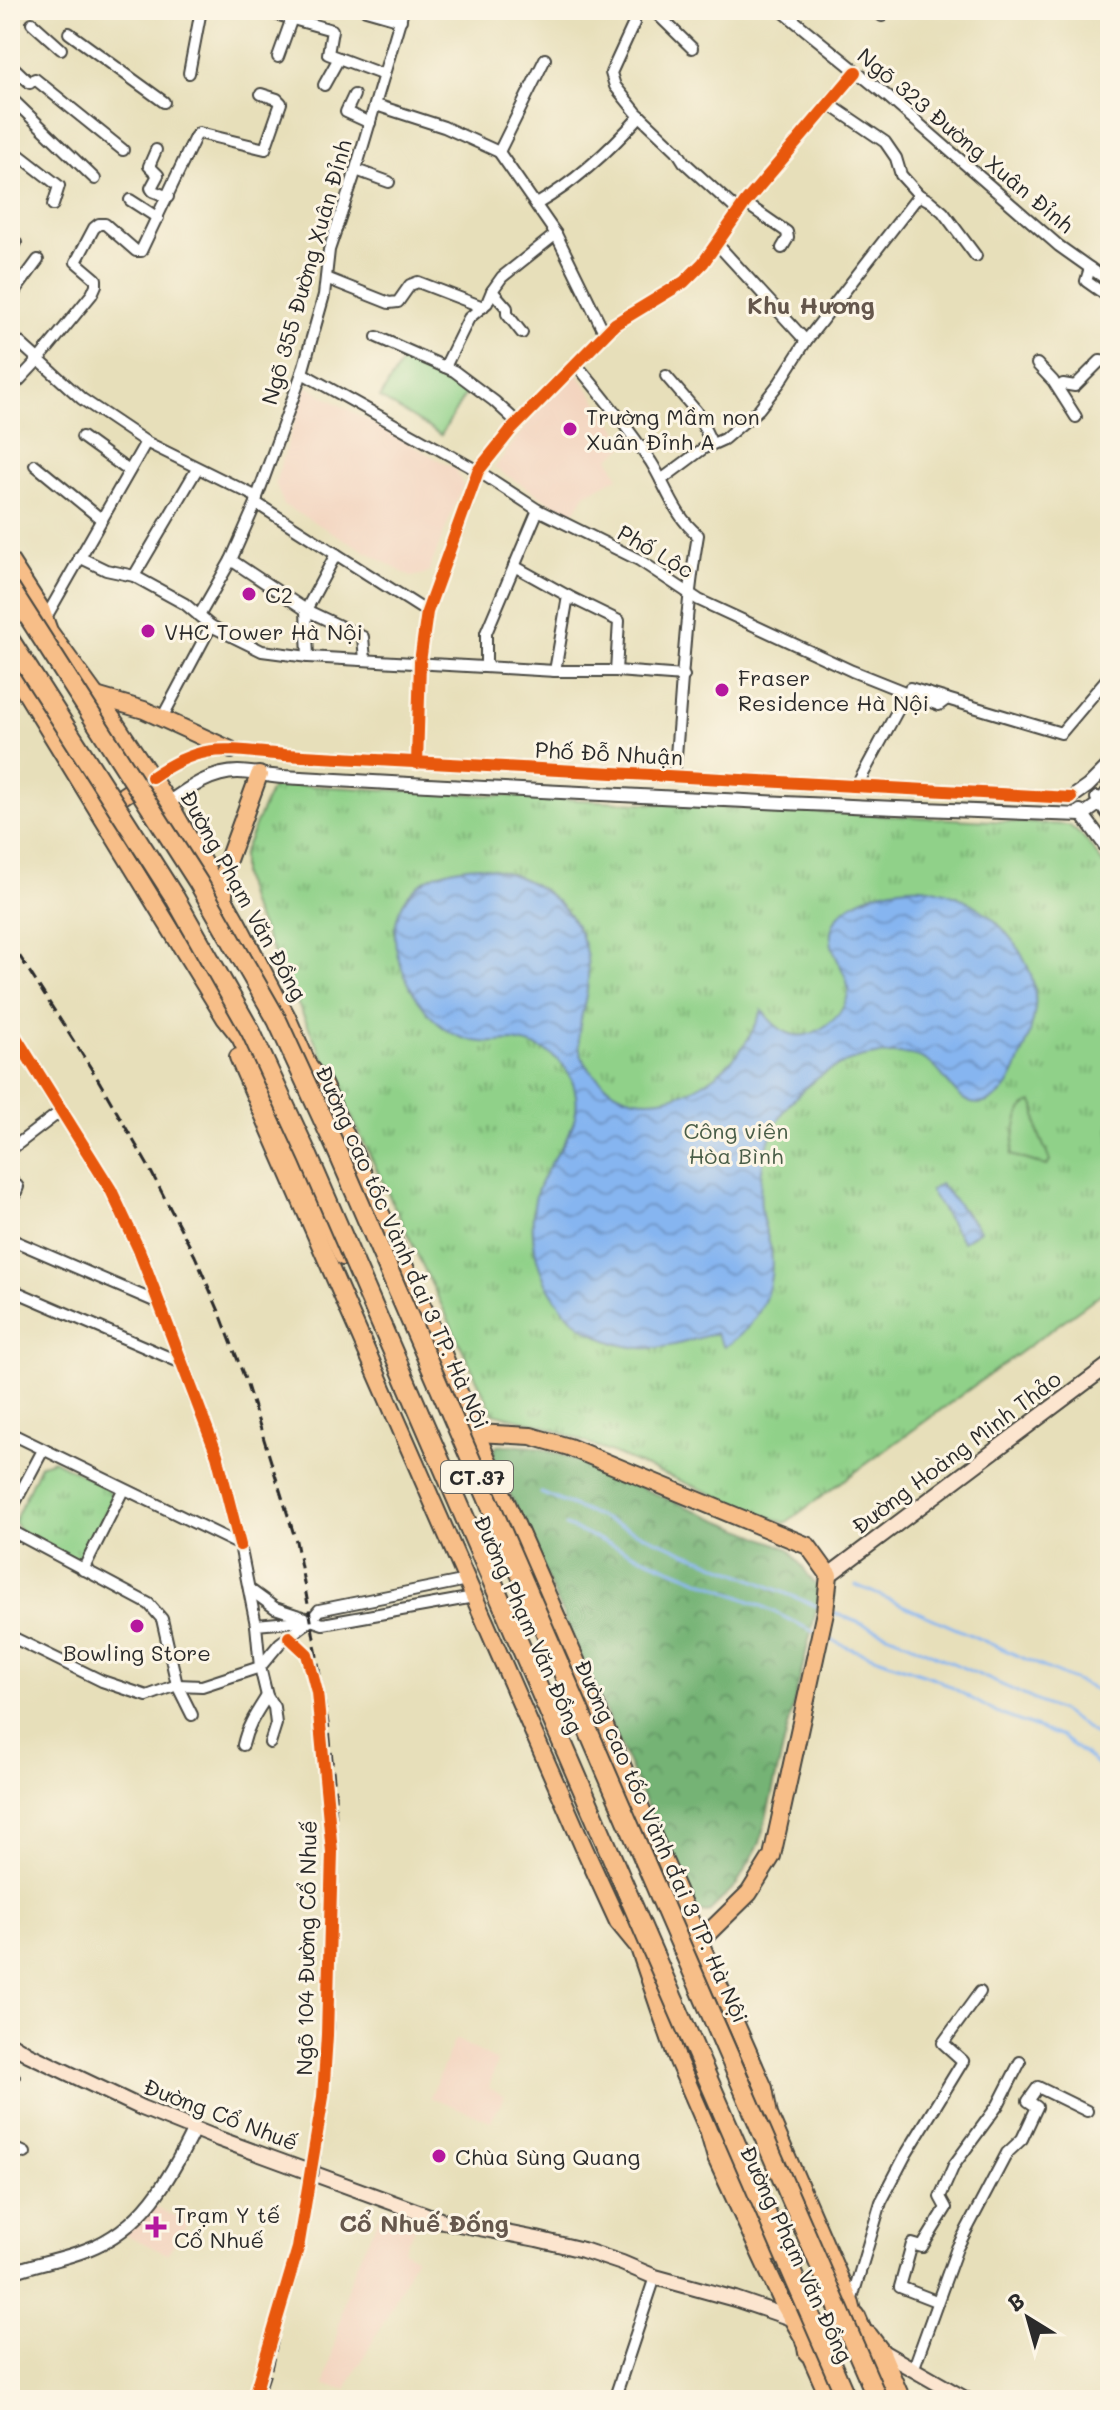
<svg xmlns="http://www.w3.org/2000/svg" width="1120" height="2410" font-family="Mali,sans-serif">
	<defs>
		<pattern id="forest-crowns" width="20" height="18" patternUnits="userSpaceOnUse" patternTransform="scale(2)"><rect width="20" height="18" fill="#74b375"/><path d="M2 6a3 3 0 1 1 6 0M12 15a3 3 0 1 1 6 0" fill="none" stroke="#5f9260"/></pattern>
		<pattern id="park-tufts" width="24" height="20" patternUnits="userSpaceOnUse" patternTransform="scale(2)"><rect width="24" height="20" fill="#90d189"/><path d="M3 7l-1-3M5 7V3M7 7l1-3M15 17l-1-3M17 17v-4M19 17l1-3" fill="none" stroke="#76aa70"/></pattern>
		<pattern id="water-waves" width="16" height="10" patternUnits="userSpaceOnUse" patternTransform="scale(2)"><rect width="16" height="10" fill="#86b5f0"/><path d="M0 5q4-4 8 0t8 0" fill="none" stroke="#6e93c3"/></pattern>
	</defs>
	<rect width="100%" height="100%" fill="#fcf5e5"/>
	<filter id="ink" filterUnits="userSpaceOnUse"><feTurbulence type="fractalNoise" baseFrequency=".0125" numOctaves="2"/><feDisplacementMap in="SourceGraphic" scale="16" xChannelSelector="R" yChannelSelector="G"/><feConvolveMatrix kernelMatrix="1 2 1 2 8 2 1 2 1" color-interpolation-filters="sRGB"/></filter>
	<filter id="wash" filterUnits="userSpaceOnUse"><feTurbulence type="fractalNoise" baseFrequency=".006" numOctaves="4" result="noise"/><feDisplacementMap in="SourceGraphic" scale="32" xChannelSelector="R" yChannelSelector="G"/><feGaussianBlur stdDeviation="1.8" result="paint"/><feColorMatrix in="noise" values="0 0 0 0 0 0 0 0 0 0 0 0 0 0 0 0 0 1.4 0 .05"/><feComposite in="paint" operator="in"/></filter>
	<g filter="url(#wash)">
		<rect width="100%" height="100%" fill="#e7dfba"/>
		<g fill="#f3d4bf">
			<path d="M576 372 628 444 609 458 619 477 585 494 572 515 494 468 535 414Z"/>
			<path d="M306 386 455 469 463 485 428 573 411 577 284 505 275 483Z"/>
			<path d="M455 2039 497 2061 489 2088 505 2096 491 2121 430 2097Z"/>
			<path d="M151 2206 189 2222 167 2254 121 2233Z"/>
			<path d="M384 2206 418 2220 403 2250 415 2257 391 2309 346 2389 325 2385 347 2290 356 2264Z"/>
		</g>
		<path fill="url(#forest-crowns)" stroke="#506f50" stroke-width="2" d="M507 1445 535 1447 562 1455 789 1549 818 1588 819 1599 760 1843 737 1884 708 1913 693 1911 492 1453 497 1446Z"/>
		<g fill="url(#park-tufts)" stroke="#5e7e5a" stroke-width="2">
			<path d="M273 784 1069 825 1086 840 1110 873V1287L785 1523 545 1426 493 1413 250 904 242 875V856Z"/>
			<path d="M53 1460 108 1488 113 1499 81 1558 74 1560 23 1534 14 1522 40 1465Z"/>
		</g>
		<g fill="#90d189" stroke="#5e7e5a" stroke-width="2">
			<path d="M405 356 466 393 441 435 380 398Z"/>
			<path d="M1032 1102 1035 1106 1038 1132 1050 1161 1047 1166 1011 1155C1016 1137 1013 1110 1032 1102Z"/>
		</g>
		<g fill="url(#water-waves)" stroke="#58708e" stroke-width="2">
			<path d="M480 866C538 876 590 912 588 978 588 1007 570 1033 584 1061 587 1068 594 1075 600 1080 639 1118 696 1096 730 1062 744 1048 755 1029 762 1010 780 1035 801 1045 828 1024 835 1019 843 1010 846 1001 856 977 828 957 831 933 835 899 893 885 921 887 942 889 965 898 983 911 1011 931 1039 972 1035 1008 1033 1026 1027 1044 1020 1060 1013 1077 1006 1095 987 1102 958 1113 948 1073 927 1061 916 1054 905 1054 892 1054 852 1054 819 1071 792 1101 766 1131 756 1176 762 1215 764 1227 769 1238 771 1250 776 1290 758 1326 724 1347L716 1333C690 1340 668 1350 640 1348 568 1342 524 1273 534 1205 541 1155 598 1128 568 1072 557 1053 533 1043 512 1041 502 1041 492 1043 482 1042 437 1039 410 995 398 957 391 933 396 907 413 890 430 872 456 867 480 866Z"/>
			<path d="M940 1184 980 1230 963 1242 930 1191Z"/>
		</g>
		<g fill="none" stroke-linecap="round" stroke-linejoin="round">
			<g stroke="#86b5f0" stroke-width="3">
				<path d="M541 1493 819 1607"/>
				<path d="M566 1526 760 1605 814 1632"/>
				<path d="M856 1585 1110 1696"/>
				<path d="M832 1612 897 1638 1064 1713 1110 1744"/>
				<path d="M824 1637 849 1648 937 1679 997 1713 1062 1737 1110 1774"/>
			</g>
		</g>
	</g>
	<g filter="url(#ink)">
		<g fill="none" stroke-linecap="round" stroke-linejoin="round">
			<g stroke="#474640" stroke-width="14">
				<g id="minor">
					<path d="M261 10 332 30 328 54 384 75"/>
					<path d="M366 10 401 20"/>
					<path d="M635 10 634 23 611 73 615 86 636 112 677 151 684 162 739 212"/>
					<path d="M653 10 692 48"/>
					<path d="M781 10 887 96 1059 246 1090 268 1086 281 1110 298"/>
					<path d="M875 10 882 16"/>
					<path d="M32 23 61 49"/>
					<path d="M69 33 164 102"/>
					<path d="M278 57 292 18"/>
					<path d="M10 64 30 83"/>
					<path d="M189 73 201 10"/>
					<path d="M35 79 123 150"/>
					<path d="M324 85 339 58"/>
					<path d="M354 95 346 112 370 123"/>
					<path d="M13 100 95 179"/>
					<path d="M829 104 885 142 896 158 901 175 919 195 930 201 943 212 976 256"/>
					<path d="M376 105 444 127 499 152 556 234 605 334"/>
					<path d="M10 148 59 186 53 205"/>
					<path d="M156 150 149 166 158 175 151 188 153 191 168 197"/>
					<path d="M499 152 545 59"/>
					<path d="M356 170 389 182"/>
					<path d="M130 200 158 218"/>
					<path d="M745 203 787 232 788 238 782 248"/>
					<path d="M537 204C577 181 610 150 640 116"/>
					<path d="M717 244 806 341"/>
					<path d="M10 250 16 243"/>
					<path d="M1090 268 1110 282"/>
					<path d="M326 278 389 303 398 302 410 285 418 282 483 307"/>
					<path d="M492 291 507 308V314L522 333"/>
					<path d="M10 298 38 260"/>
					<path d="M10 334 82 399 146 442 257 497"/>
					<path d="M377 337 454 371 494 401 518 423"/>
					<path d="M575 363C602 395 628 428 651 462 666 486 675 517 698 535 684 615 682 696 674 777"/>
					<path d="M1037 364 1053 381 1076 417"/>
					<path d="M445 367 469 318 487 303 492 291 502 277 556 234"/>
					<path d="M302 373 478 471 538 510 639 560 699 600 852 671 907 693 856 787"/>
					<path d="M666 376 696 411 712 444"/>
					<path d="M1058 388 1063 384 1075 386 1100 361 1110 362"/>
					<path d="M10 390 39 359 92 294 96 285V279L76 262 94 228 99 224H105L136 251H141L195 137 199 133 265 149 281 103 277 99 261 94"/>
					<path d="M82 437 129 471"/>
					<path d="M35 465 101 519"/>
					<path d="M661 480 704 448 724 439 759 409 780 382 806 341 919 195"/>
					<path d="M257 497 302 373 324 295 329 250 353 179 403 10"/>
					<path d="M257 497 256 503 427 612"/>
					<path d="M79 557 106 570 134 576 185 604 211 626 262 651 308 657 555 671H616L684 676"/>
					<path d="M231 560 306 610 363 637 365 660"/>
					<path d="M514 566 568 596 619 621 616 671"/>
					<path d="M134 576 197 469"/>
					<path d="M199 616 231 560 256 503"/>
					<path d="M45 619 146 442"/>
					<path d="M308 657 306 610 336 554"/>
					<path d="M486 667V633L538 510"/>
					<path d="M555 671 568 596"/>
					<path d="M910 688 1061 733 1110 675"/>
					<path d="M909 694 939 705 947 699"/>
					<path d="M162 718 211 626"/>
					<path d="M417 763 420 662 427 612 478 471 510 431 615 324 684 282 703 263 745 203 856 72"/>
					<path d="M10 1150 61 1111"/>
					<path d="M10 1177 18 1187 10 1207"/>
					<path d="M10 1239 161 1304"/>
					<path d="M10 1289 184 1364"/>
					<path d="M10 1433 240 1545 256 1625"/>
					<path d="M10 1512 43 1450"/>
					<path d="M10 1530 149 1604 162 1619 177 1685 192 1715"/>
					<path d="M83 1570 123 1490"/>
					<path d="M249 1589 275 1608 323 1624 474 1597"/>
					<path d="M10 1636 102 1681 147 1696 177 1685 202 1686 260 1667 256 1625 311 1620"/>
					<path d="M270 1743 276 1724 274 1707 267 1696 260 1667 280 1643 311 1620 319 1610 467 1580"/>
					<path d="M243 1745C247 1726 257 1712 267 1696"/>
					<path d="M10 2075 14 2077"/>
					<path d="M10 2146 25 2153"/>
					<path d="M936 2301 900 2287 912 2244 922 2247 946 2208 940 2197 954 2165 998 2105 1020 2062"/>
					<path d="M851 2302 881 2202 905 2156 963 2061 943 2043 980 1992"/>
					<path d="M913 2370 957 2248 1007 2153 1022 2139 1037 2107 1028 2101 1038 2087 1087 2111"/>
					<path d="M253 2400 298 2248 323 2097 327 2035 332 1852 317 1692 307 1654 289 1637"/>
					<path d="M614 2400 655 2277"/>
				</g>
			</g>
			<g stroke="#474640" stroke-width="16">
				<g id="tertiary">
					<path d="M152 777C204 741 226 750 285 755L1071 798"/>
					<path d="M1071 798 1088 786 1110 764"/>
					<path d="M1097 798 1110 816"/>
					<path d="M168 803C189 788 211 772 238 772 252 772 268 776 283 777 549 792 816 806 1083 815"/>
					<path d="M1080 811 1110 852"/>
					<path d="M1083 815 1100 803 1110 789"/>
					<path d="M10 1028 111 1190 139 1250 217 1455 240 1545"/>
					<path d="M10 2273C35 2263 61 2260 86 2250 142 2229 170 2179 194 2129"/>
				</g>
			</g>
			<g stroke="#474640" stroke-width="18">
				<g id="secondary">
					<path d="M829 1575 1110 1364"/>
					<path d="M10 2043 28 2054 142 2108 219 2139 443 2221 537 2239 583 2250 622 2263 655 2277 735 2299 791 2318"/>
					<path d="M881 2351 967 2400"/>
				</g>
			</g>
			<g stroke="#474640" stroke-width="20">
				<g id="primary">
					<path d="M10 561 41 609 49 631 112 718 173 810 237 922 287 1017 309 1067 323 1084 434 1332 476 1433 764 2088 769 2115 851 2304 857 2328"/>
					<path d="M10 667 225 1018 240 1037 343 1257"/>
					<path d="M96 696 144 710 231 750"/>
					<path d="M103 809 147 780"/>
					<path d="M224 897 225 868 259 775"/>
					<path d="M238 1057 584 1848 618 1922 636 1944"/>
					<path d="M476 1433 531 1436 569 1447 808 1546 829 1575 825 1612 772 1856 749 1893 700 1941"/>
					<path d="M632 1915 639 1948 660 2010 678 2061 708 2130 716 2158 781 2299 805 2341 807 2353"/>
					<path d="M712 2136 726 2151 774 2253"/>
					<path d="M869 2335 881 2351 902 2400"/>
				</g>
			</g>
			<g stroke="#474640" stroke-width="22">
				<g id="motorway">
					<path d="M856 2317 892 2400"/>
					<path d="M805 2341 831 2400"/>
				</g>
			</g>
			<use href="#minor" stroke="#fff" stroke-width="10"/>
			<use href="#tertiary" stroke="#fff" stroke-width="12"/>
			<use href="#secondary" stroke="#fce5cf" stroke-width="14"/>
			<use href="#primary" stroke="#f7be88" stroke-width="16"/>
			<use href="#motorway" stroke="#f7be88" stroke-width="18"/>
			<path stroke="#2b2b2b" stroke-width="3" stroke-dasharray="12 6" stroke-linecap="butt" d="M10 941 96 1076 147 1164 195 1256 221 1316 245 1379 296 1541 311 1620 329 1729 335 1791 337 1850 334 2027 318 2174 270 2373 261 2400"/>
			<g stroke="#474640" stroke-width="22" stroke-linecap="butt">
				<g id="motorway-bridge">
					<path d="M10 588 198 882 277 1020 335 1146 878 2400"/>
					<path d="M10 640 175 898 251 1032 309 1158 847 2400"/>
				</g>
			</g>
			<use href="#motorway-bridge" stroke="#f7be88" stroke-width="18"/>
			<g stroke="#fcf5e5" stroke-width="17">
				<g id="cycleway">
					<path d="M417 763 420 662 427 612 478 471 510 431 615 324 684 282 703 263 745 203 856 72"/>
					<path d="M152 777C204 741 226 750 285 755L1071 798"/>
					<path d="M10 1028 111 1190 139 1250 217 1455 240 1545"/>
					<path d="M253 2400 298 2248 323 2097 327 2035 332 1852 317 1692 307 1654 289 1637"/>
				</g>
			</g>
			<use href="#cycleway" stroke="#e8590c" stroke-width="12"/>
		</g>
	</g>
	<g fill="#b5179e" stroke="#fcf5e5" stroke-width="3">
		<circle cx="570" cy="429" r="8"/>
		<circle cx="249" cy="594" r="8"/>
		<circle cx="148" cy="631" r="8"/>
		<circle cx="722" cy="690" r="8"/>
		<circle cx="137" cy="1626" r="8"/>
		<circle cx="439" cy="2156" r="8"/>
		<path d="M152 2215h8v8h8v8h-8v8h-8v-8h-8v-8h8z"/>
	</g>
	<g text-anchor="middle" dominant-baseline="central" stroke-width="6" stroke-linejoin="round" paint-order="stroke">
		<rect fill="#fcf5e5" stroke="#6a6863" stroke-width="2" x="441" y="1461" width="72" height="32" rx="6"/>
		<g font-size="20" font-weight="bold" fill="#2b2b2b">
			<text x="477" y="1477">CT.37</text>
		</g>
		<g font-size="22" fill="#2b2b2b" stroke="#fcf5e5">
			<text transform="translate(966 140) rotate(40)">Ngõ 323 Đường Xuân Đỉnh</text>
			<text transform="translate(306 272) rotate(-74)">Ngõ 355 Đường Xuân Đỉnh</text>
			<text transform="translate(656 551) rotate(30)">Phố Lộc</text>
			<text transform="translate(609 753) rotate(3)">Phố Đỗ Nhuận</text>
			<text transform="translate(244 895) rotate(61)">Đường Phạm Văn Đồng</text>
			<text transform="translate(403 1247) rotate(66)">Đường cao tốc Vành đai 3 TP. Hà Nội</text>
			<text transform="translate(956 1452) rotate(-37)">Đường Hoàng Minh Thảo</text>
			<text transform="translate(529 1624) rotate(66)">Đường Phạm Văn Đồng</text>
			<text transform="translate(662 1841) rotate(66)">Đường cao tốc Vành đai 3 TP. Hà Nội</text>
			<text transform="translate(306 1948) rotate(-89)">Ngõ 104 Đường Cổ Nhuế</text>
			<text transform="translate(221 2114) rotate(21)">Đường Cổ Nhuế</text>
			<text transform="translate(797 2254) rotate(65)">Đường Phạm Văn Đồng</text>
		</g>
		<g font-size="22" fill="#2b2b2b" stroke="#fcf5e5" text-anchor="start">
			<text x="586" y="416">Trường Mầm non<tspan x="586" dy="25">Xuân Đỉnh A</tspan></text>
			<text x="265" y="594">C2</text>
			<text x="164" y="631">VHC Tower Hà Nội</text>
			<text x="738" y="677">Fraser<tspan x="738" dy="25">Residence Hà Nội</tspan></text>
			<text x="137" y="1652" text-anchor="middle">Bowling Store</text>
			<text x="455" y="2156">Chùa Sùng Quang</text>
			<text x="174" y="2214">Trạm Y tế<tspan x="174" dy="25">Cổ Nhuế</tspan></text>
		</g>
		<g font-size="22" fill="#495d47" stroke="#fcf5e5">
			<text x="736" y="1130">Công viên<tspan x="736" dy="25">Hòa Bình</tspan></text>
		</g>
		<g font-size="24" font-weight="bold" fill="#65574c" stroke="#fcf5e5">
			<text x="811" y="304">Khu Hương</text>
			<text x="424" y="2222">Cổ Nhuế Đống</text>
		</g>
	</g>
	<rect width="1120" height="2410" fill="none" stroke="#fcf5e5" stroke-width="40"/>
	<g transform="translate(1028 2318) rotate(323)" stroke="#fcf5e5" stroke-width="6" paint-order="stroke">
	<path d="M0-6L14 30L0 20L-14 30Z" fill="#2b2b2b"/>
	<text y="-12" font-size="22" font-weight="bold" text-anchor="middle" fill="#2b2b2b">B</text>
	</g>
</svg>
